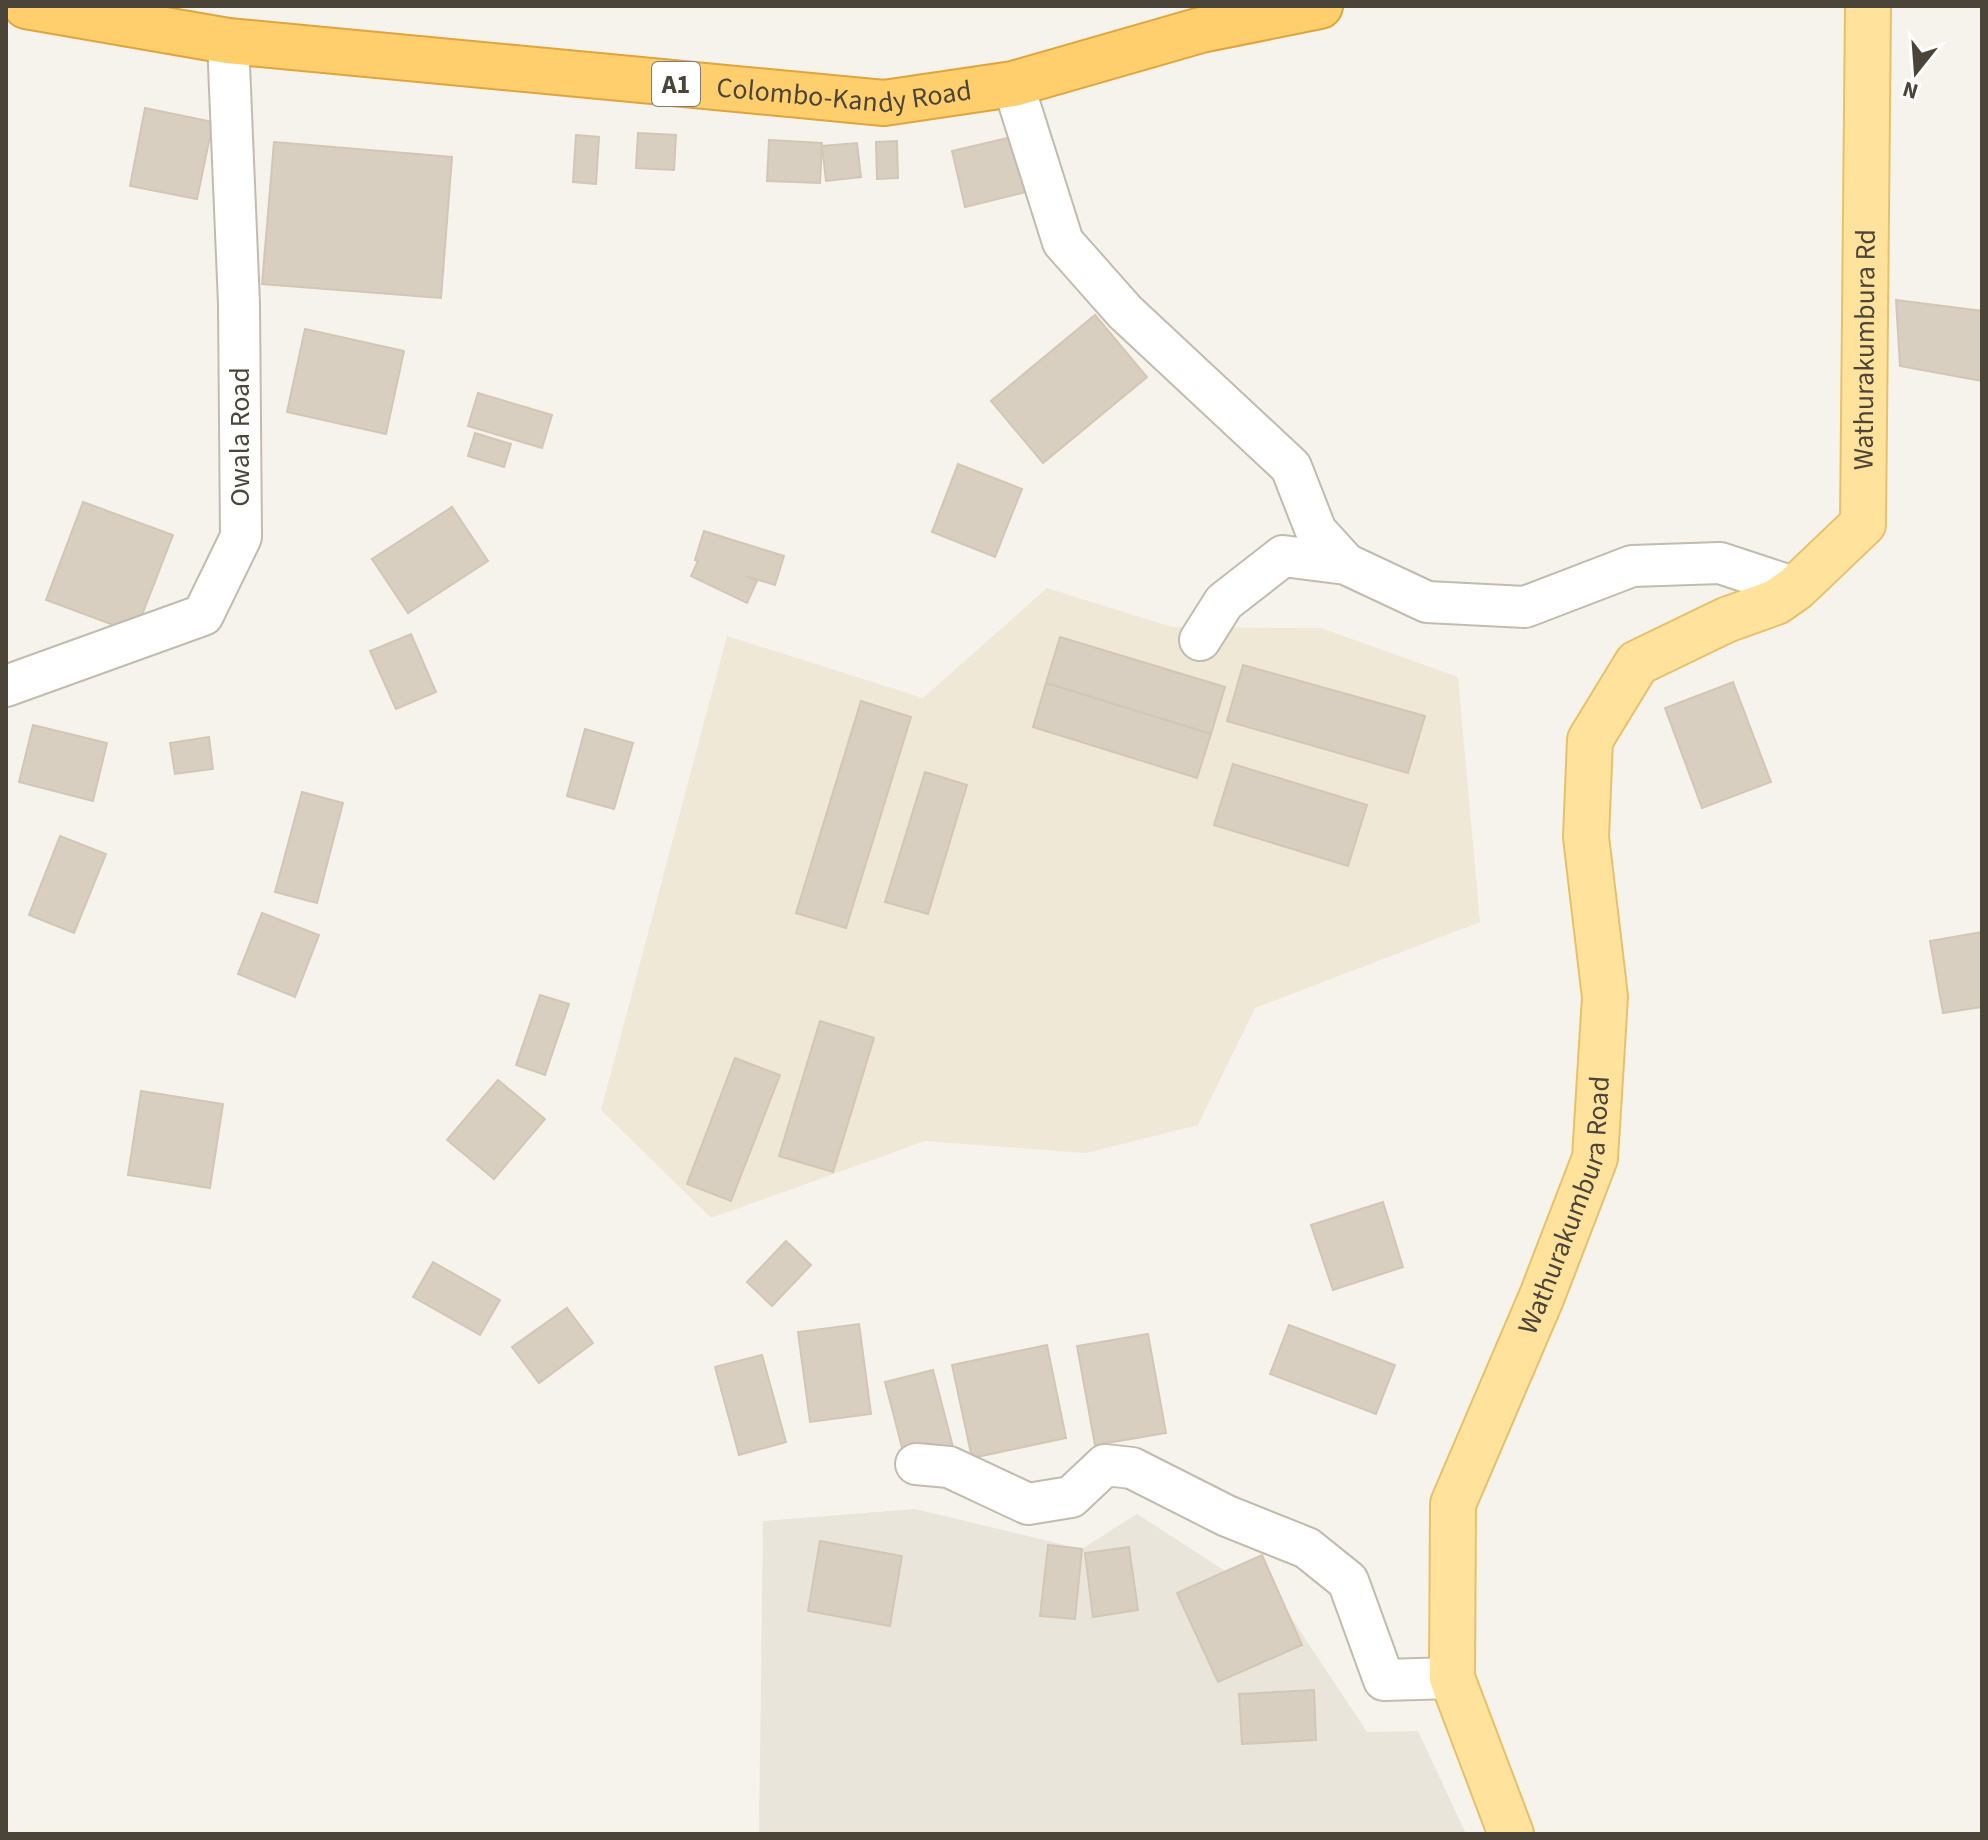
<svg xmlns="http://www.w3.org/2000/svg" width="1988" height="1840" font-family="'Source Sans 3',sans-serif">
	<rect width="100%" height="100%" fill="#f6f3ec"/>
	<path fill="#eae5da" d="M915 1509 1082 1549 1137 1514 1287 1611 1367 1732 1418 1731 1466 1834H759L763 1521Z"/>
	<path fill="#efe8d6" d="M1047 588 1172 627 1321 628 1458 677 1480 922 1255 1008 1198 1125 1086 1153 925 1141 711 1218 601 1110 727 636 923 698Z"/>
	<g fill="#d8cfc1" stroke="#d3c7b4" stroke-width="2">
		<path d="M145 108 213 122 197 199 130 186Z"/>
		<path d="M638 133 676 135 674 170 636 168Z"/>
		<path d="M1025 134 1038 189 965 207 952 151Z"/>
		<path d="M576 135 599 137 596 184 573 182Z"/>
		<path d="M769 140 822 143 820 183 767 181Z"/>
		<path d="M897 141 898 178 877 179 876 142Z"/>
		<path d="M274 142 452 157 441 298 262 284Z"/>
		<path d="M857 143 861 177 826 181 822 146Z"/>
		<path d="M1896 300 1982 311V381L1900 366Z"/>
		<path d="M1095 315 1147 377 1043 463 991 401Z"/>
		<path d="M305 329 404 351 386 434 287 412Z"/>
		<path d="M478 393 552 415 542 448 468 426Z"/>
		<path d="M475 433 511 444 504 467 468 456Z"/>
		<path d="M958 464 1022 489 995 557 932 532Z"/>
		<path d="M83 502 173 535 135 633 46 600Z"/>
		<path d="M452 507 488 561 408 613 372 559Z"/>
		<path d="M704 531 784 556 775 585 746 576 757 581 747 603 691 576 698 561 695 560Z"/>
		<path d="M411 634 436 692 396 709 370 651Z"/>
		<path d="M1060 637 1225 687 1211 734 1046 683Z"/>
		<path d="M1243 665 1425 716 1408 773 1227 721Z"/>
		<path d="M1733 682 1771 782 1702 808 1665 708Z"/>
		<path d="M1046 683 1211 734 1197 778 1033 727Z"/>
		<path d="M861 701 911 717 846 928 796 913Z"/>
		<path d="M33 725 107 743 93 801 19 782Z"/>
		<path d="M585 729 633 743 614 809 567 796Z"/>
		<path d="M209 737 213 769 175 774 170 743Z"/>
		<path d="M1233 764 1367 805 1348 866 1214 825Z"/>
		<path d="M925 772 967 785 928 914 885 902Z"/>
		<path d="M302 792 343 803 317 903 275 892Z"/>
		<path d="M60 836 106 854 74 933 29 915Z"/>
		<path d="M262 913 319 935 295 997 238 974Z"/>
		<path d="M1982 932V1007L1943 1013 1930 941Z"/>
		<path d="M540 995 569 1004 545 1075 516 1065Z"/>
		<path d="M820 1021 874 1038 833 1172 779 1156Z"/>
		<path d="M735 1058 780 1075 731 1201 687 1184Z"/>
		<path d="M498 1080 545 1119 494 1179 447 1140Z"/>
		<path d="M141 1091 223 1104 210 1188 128 1175Z"/>
		<path d="M1383 1202 1403 1267 1333 1290 1311 1225Z"/>
		<path d="M786 1241 811 1265 772 1306 747 1282Z"/>
		<path d="M433 1262 500 1300 480 1335 413 1297Z"/>
		<path d="M567 1308 593 1343 539 1383 512 1347Z"/>
		<path d="M859 1324 871 1414 810 1422 798 1332Z"/>
		<path d="M1289 1325 1395 1365 1376 1414 1270 1374Z"/>
		<path d="M1148 1334 1166 1433 1095 1445 1077 1346Z"/>
		<path d="M1047 1345 1066 1438 972 1458 952 1365Z"/>
		<path d="M762 1355 786 1442 739 1455 715 1367Z"/>
		<path d="M933 1370 953 1447 905 1459 885 1382Z"/>
		<path d="M820 1541 902 1556 890 1626 808 1611Z"/>
		<path d="M1048 1545 1082 1549 1075 1619 1040 1616Z"/>
		<path d="M1129 1547 1138 1610 1093 1617 1085 1553Z"/>
		<path d="M1262 1555 1302 1645 1218 1682 1177 1593Z"/>
		<path d="M1314 1690 1316 1740 1242 1744 1239 1694Z"/>
	</g>
	<g fill="none" stroke-linecap="round" stroke-linejoin="round">
		<g stroke="#c2bbae" stroke-width="44">
			<g id="minor">
				<path d="M1013 84 1063 242 1125 312 1291 467 1316 531 1346 564"/>
				<path d="M1200 640 1224 602 1283 556 1346 564 1427 602 1525 607 1632 566 1720 563 1796 588"/>
				<path d="M6 686 203 615 241 537 239 304 228 41"/>
				<path d="M916 1464 949 1467 1028 1504 1071 1497 1105 1465 1132 1468 1227 1516 1307 1548 1348 1581 1384 1680 1452 1678"/>
			</g>
		</g>
		<g stroke="#e6c16a" stroke-width="48">
			<g id="major">
				<path id="s1" d="M1511 1834 1452 1678 1453 1504 1542 1296 1595 1158 1605 997 1586 837 1590 740 1637 663 1726 620 1776 602 1796 588 1863 524 1868 6"/>
			</g>
		</g>
		<g stroke="#e0a43c" stroke-width="48">
			<g id="highway">
				<path id="s2" d="M26 6 228 41 884 103 1013 84 1201 30 1320 6"/>
			</g>
		</g>
		<use href="#minor" stroke="#fff" stroke-width="40"/>
		<use href="#major" stroke="#ffe39c" stroke-width="44"/>
		<use href="#highway" stroke="#ffcf6e" stroke-width="44"/>
	</g>
	<g text-anchor="middle" dominant-baseline="central" stroke-width="6" stroke-linejoin="round" paint-order="stroke">
		<rect fill="#fff" stroke="#817c74" stroke-width="2" x="652" y="62" width="48" height="44" rx="6"/>
		<g font-size="26" font-weight="bold" fill="#4b4439">
			<text x="676" y="84">A1</text>
		</g>
		<g font-size="28" fill="#4b4439" stroke="#fff">
			<text stroke="none"><textPath href="#s2" startOffset="824">Colombo-Kandy Road</textPath></text>
			<text stroke="none"><textPath href="#s1" startOffset="1668">Wathurakumbura Rd</textPath></text>
			<text transform="translate(240 437) rotate(-90)">Owala Road</text>
			<text stroke="none"><textPath href="#s1" startOffset="662">Wathurakumbura Road</textPath></text>
		</g>
	</g>
	<rect width="1988" height="1840" fill="none" stroke="#4b4439" stroke-width="16"/>
	<g transform="translate(1916 72) rotate(197)" stroke="#ffffff" stroke-width="6" paint-order="stroke">
	<path d="M0-6L14 30L0 20L-14 30Z" fill="#4b4439"/>
	<text y="-12" font-size="22" font-weight="bold" text-anchor="middle" fill="#4b4439">N</text>
	</g>
</svg>
